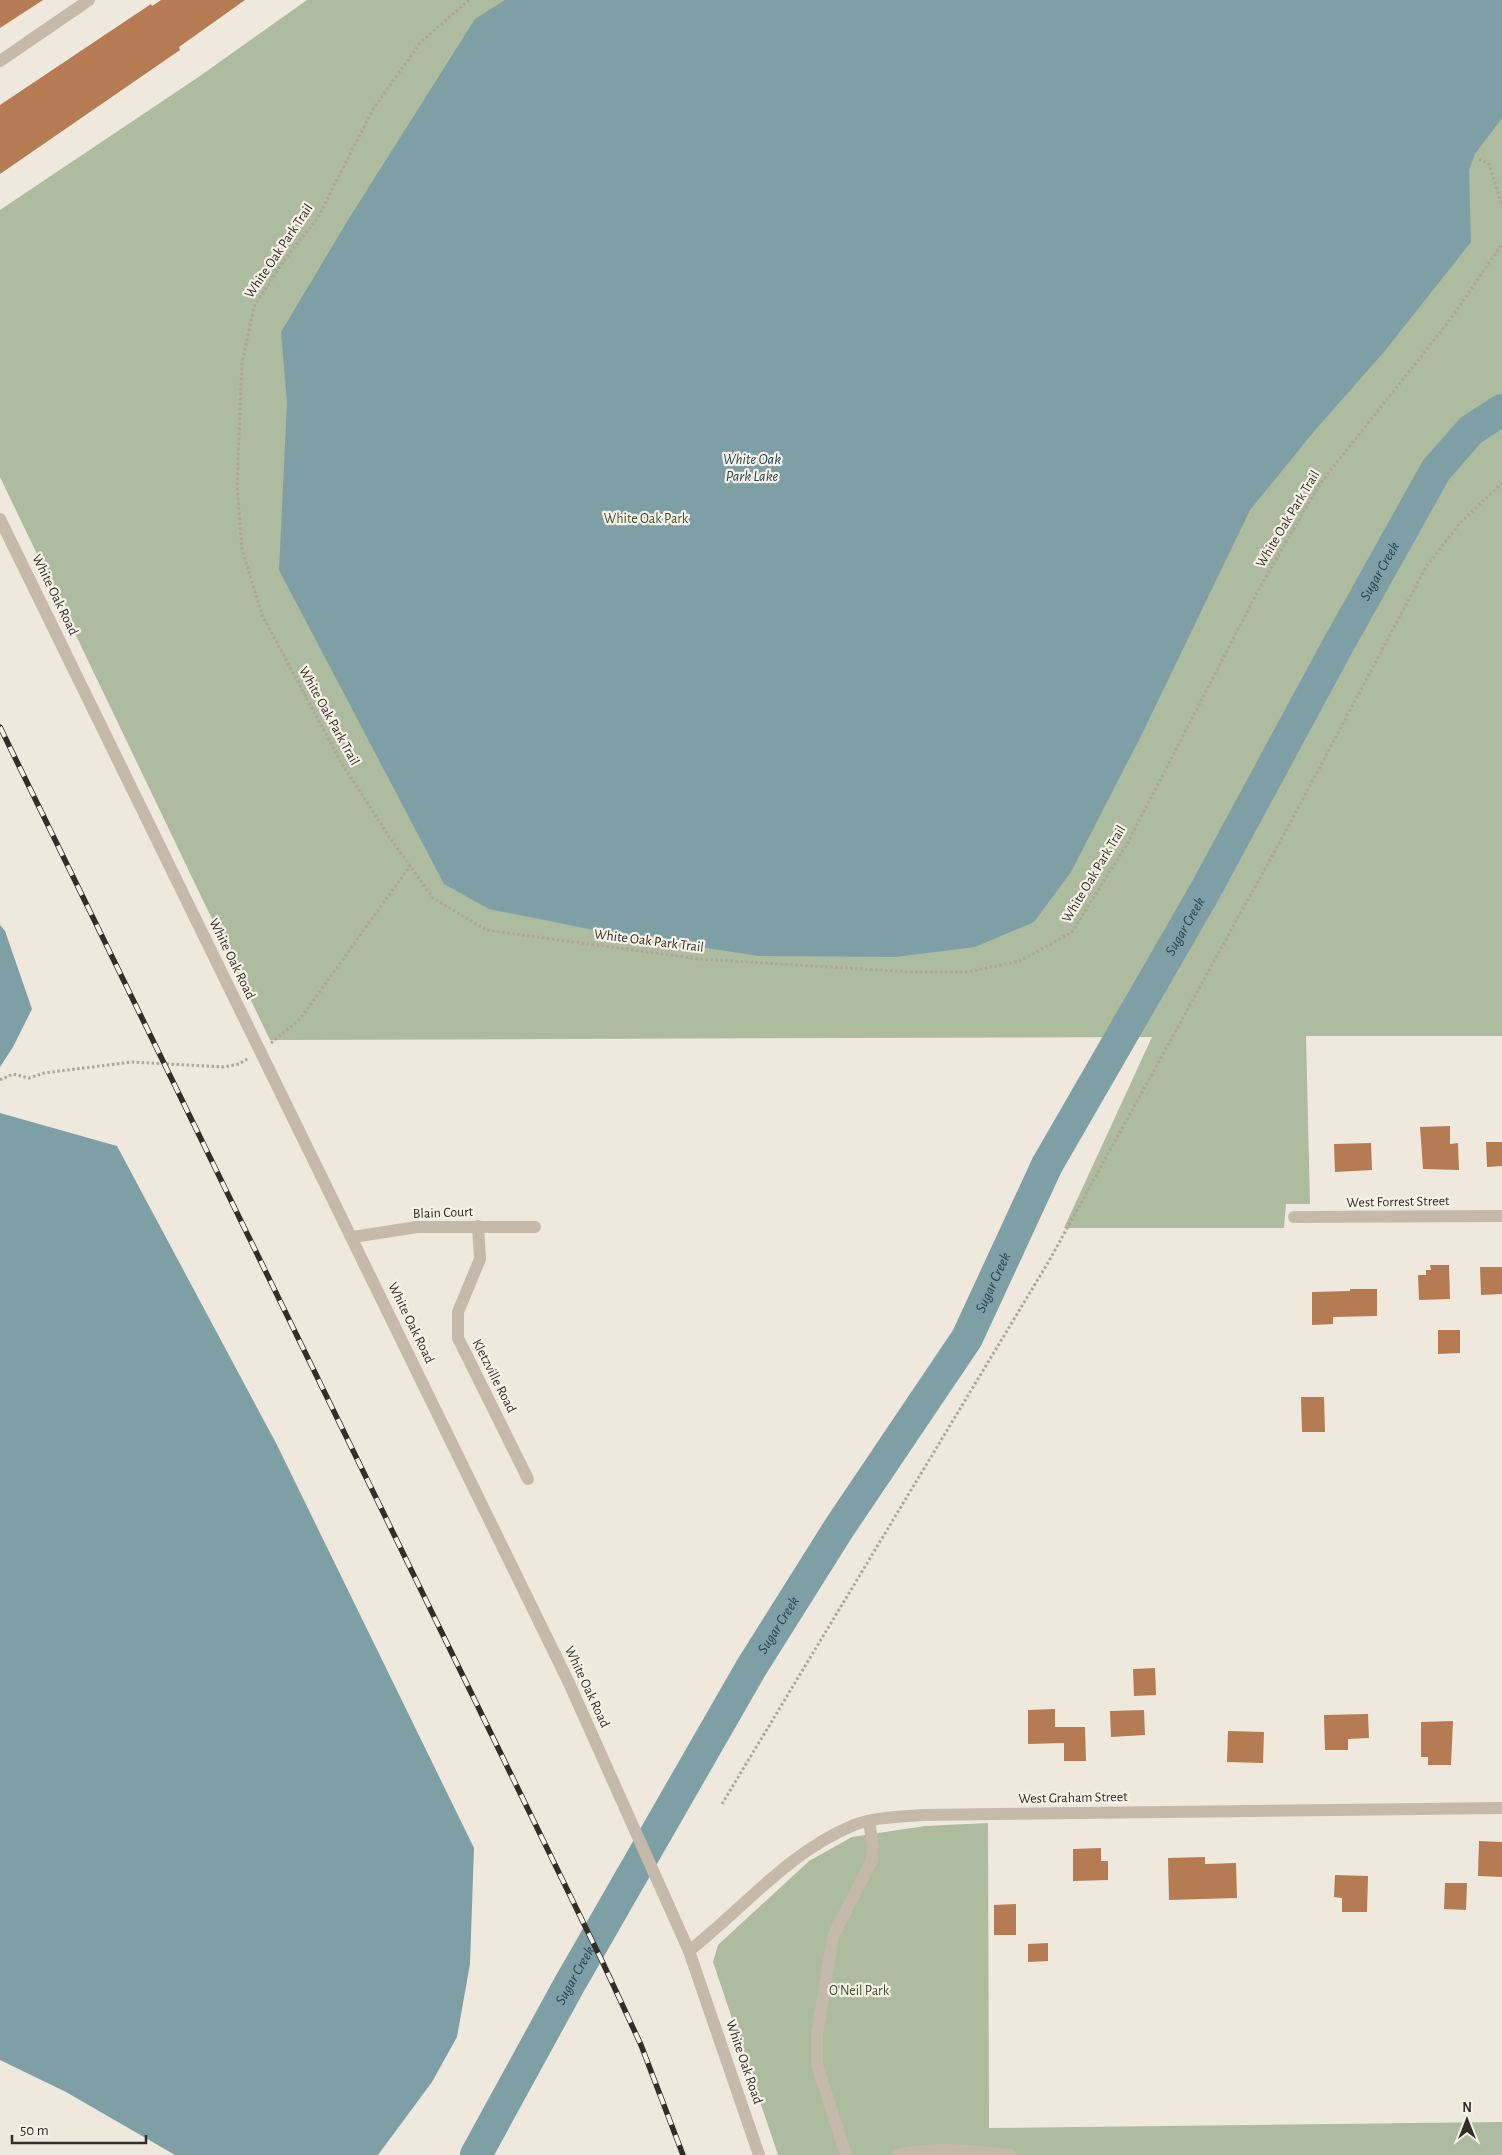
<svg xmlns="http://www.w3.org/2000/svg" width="1502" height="2155" font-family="'Alegreya Sans',sans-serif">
	<rect width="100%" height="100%" fill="#eee9dc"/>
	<g fill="#adbb9e">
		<path d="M307 0H1502V1036H1306L1310 1204H1286L1284 1228H1064L1152 1037 270 1040 0 477V210L197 78Z"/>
		<path d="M988 1823 989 2128 1502 2122V2155H778L713 1962 718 1945 809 1861 852 1837 925 1826Z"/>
	</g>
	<g fill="#7f9fa7">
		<path d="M505 0H1502V118L1475 154 1469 170 1471 242 1384 352 1316 429 1250 510 1142 734 1071 872 1034 922 975 947 895 957 759 956 609 933 489 909 444 884 279 570 287 403 281 332 348 220 475 19Z"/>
		<path d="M0 925 5 931 32 1009 13 1047 0 1067Z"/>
		<path d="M0 1113 117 1146 277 1445 474 1848 470 1964 457 2037 432 2082 378 2155H175L66 2092 0 2060Z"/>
	</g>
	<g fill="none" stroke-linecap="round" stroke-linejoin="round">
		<path stroke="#7f9fa7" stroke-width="32" id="s1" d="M476 2155 569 1985 751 1668 839 1528 967 1338 1047 1165 1204 893 1337 647 1436 470 1471 430 1502 410"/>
	</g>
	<g fill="#b57b53">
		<path d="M0 0H43L0 28Z"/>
		<path d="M161 0H245L179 47 180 50 0 174V105L151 4 152 6Z"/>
		<path d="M1450 1126V1144L1458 1143 1459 1170 1423 1169 1420 1127Z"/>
		<path d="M1486 1142H1502V1166L1487 1167Z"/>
		<path d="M1371 1143 1372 1170 1335 1172 1334 1144Z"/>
		<path d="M1430 1265H1449L1450 1299 1419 1300 1418 1275H1426V1270H1431Z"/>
		<path d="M1480 1267H1502V1294L1481 1295Z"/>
		<path d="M1350 1289H1377V1316L1333 1317V1324L1312 1325V1292L1350 1291Z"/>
		<path d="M1438 1330H1460V1353L1438 1354Z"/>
		<path d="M1301 1397H1324L1325 1432H1302Z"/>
		<path d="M1155 1668 1156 1695 1134 1696 1133 1669Z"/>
		<path d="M1055 1709V1727H1085L1086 1761H1064V1743L1028 1744V1710Z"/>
		<path d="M1144 1710 1145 1735 1111 1737 1110 1711Z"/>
		<path d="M1368 1714 1369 1738 1348 1739V1750H1325L1324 1715Z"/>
		<path d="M1453 1721 1451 1765H1428V1757H1421V1722Z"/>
		<path d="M1228 1731 1264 1732 1263 1763 1227 1762Z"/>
		<path d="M1479 1841 1502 1842V1877L1478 1876Z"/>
		<path d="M1101 1848V1861H1108V1880L1073 1881V1849Z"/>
		<path d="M1205 1857V1864L1236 1863 1237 1898 1169 1900 1168 1858Z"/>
		<path d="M1335 1875 1368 1876 1367 1912H1342V1898L1334 1897Z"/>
		<path d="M1445 1883H1467L1466 1910 1444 1909Z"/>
		<path d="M1016 1904V1935H994V1905Z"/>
		<path d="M1048 1943V1961L1028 1962V1944Z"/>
	</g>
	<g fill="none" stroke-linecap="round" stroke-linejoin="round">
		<g stroke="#b0a594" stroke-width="3" stroke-dasharray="2.5 2.5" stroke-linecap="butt">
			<path d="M469 0 421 42 373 109 317 219 282 263 254 307 242 363 237 485 242 549 262 615 342 764 388 835 433 898 486 930 699 959 911 972H967L1020 961 1072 932 1127 844 1260 587 1319 485 1450 320 1502 244"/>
			<path d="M1479 159 1489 164 1502 205"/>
			<path d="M271 1043 300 1019 410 866"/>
			<path d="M0 1080 13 1074 29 1078 44 1073 132 1062 224 1067 239 1064 249 1058"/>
			<path d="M722 1804 1049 1261 1288 827 1426 567 1460 523 1502 483"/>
		</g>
		<g stroke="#c5baaa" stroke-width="12">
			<path d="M0 61 89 0"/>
			<path d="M0 519 569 1683 689 1951 759 2155"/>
			<path d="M1294 1217 1502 1216"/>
			<path d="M478 1226 480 1259 458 1312V1338L528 1479"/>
			<path d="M353 1237 417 1227H535"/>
			<path d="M689 1951C744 1908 788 1852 854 1825 875 1817 899 1817 922 1815L1502 1808"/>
			<path d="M846 2155 817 2065V2034L833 1936 872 1860 873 1847 869 1821"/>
			<path d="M897 2155C935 2147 972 2150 1010 2155"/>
		</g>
		<g stroke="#332d28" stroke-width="5.5">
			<path id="rail" d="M0 727 603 1963 641 2045 683 2155"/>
		</g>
		<use href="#rail" stroke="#f7f2e8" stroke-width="4" stroke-dasharray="11" stroke-linecap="butt"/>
	</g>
	<g text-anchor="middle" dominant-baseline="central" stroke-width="4.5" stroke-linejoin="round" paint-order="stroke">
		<g font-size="14" fill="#332d28" stroke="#f7f2e8">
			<text transform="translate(279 251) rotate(-56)">White Oak Park Trail</text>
			<text transform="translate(1288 519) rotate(-59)">White Oak Park Trail</text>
			<text transform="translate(55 595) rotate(64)">White Oak Road</text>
			<text transform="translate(329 716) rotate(61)">White Oak Park Trail</text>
			<text transform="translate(1094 874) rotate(-59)">White Oak Park Trail</text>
			<text transform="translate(649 941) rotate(7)">White Oak Park Trail</text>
			<text transform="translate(232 959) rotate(64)">White Oak Road</text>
			<text transform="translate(1398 1202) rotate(-1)">West Forrest Street</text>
			<text transform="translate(443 1213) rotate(-2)">Blain Court</text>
			<text transform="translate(411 1323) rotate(64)">White Oak Road</text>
			<text transform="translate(494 1376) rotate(63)">Kletzville Road</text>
			<text transform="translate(587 1687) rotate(65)">White Oak Road</text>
			<text transform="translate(1073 1798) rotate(-1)">West Graham Street</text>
			<text transform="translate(744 2062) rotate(71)">White Oak Road</text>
		</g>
		<g font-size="14" fill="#3e4e2f" stroke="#f7f2e8">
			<text x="646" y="519">White Oak Park</text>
			<text x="859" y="1991">O'Neil Park</text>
		</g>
		<g font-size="15" font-style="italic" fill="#23454f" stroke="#f7f2e8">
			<text x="752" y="459">White Oak<tspan x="752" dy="17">Park Lake</tspan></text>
			<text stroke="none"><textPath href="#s1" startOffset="1825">Sugar Creek</textPath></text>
			<text stroke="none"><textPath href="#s1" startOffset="1420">Sugar Creek</textPath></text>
			<text stroke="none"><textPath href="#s1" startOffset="1015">Sugar Creek</textPath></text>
			<text stroke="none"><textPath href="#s1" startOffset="610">Sugar Creek</textPath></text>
			<text stroke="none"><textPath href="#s1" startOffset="205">Sugar Creek</textPath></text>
		</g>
	</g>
	<g transform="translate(1467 2120)" stroke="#f7f2e8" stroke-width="4" paint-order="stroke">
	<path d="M0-4L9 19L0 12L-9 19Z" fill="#332d28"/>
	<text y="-8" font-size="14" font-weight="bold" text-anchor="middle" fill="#332d28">N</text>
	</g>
	<path d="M12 2135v8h134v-8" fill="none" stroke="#332d28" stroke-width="2.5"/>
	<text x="20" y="2135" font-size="15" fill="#332d28" stroke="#f7f2e8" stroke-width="4" paint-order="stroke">50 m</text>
</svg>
